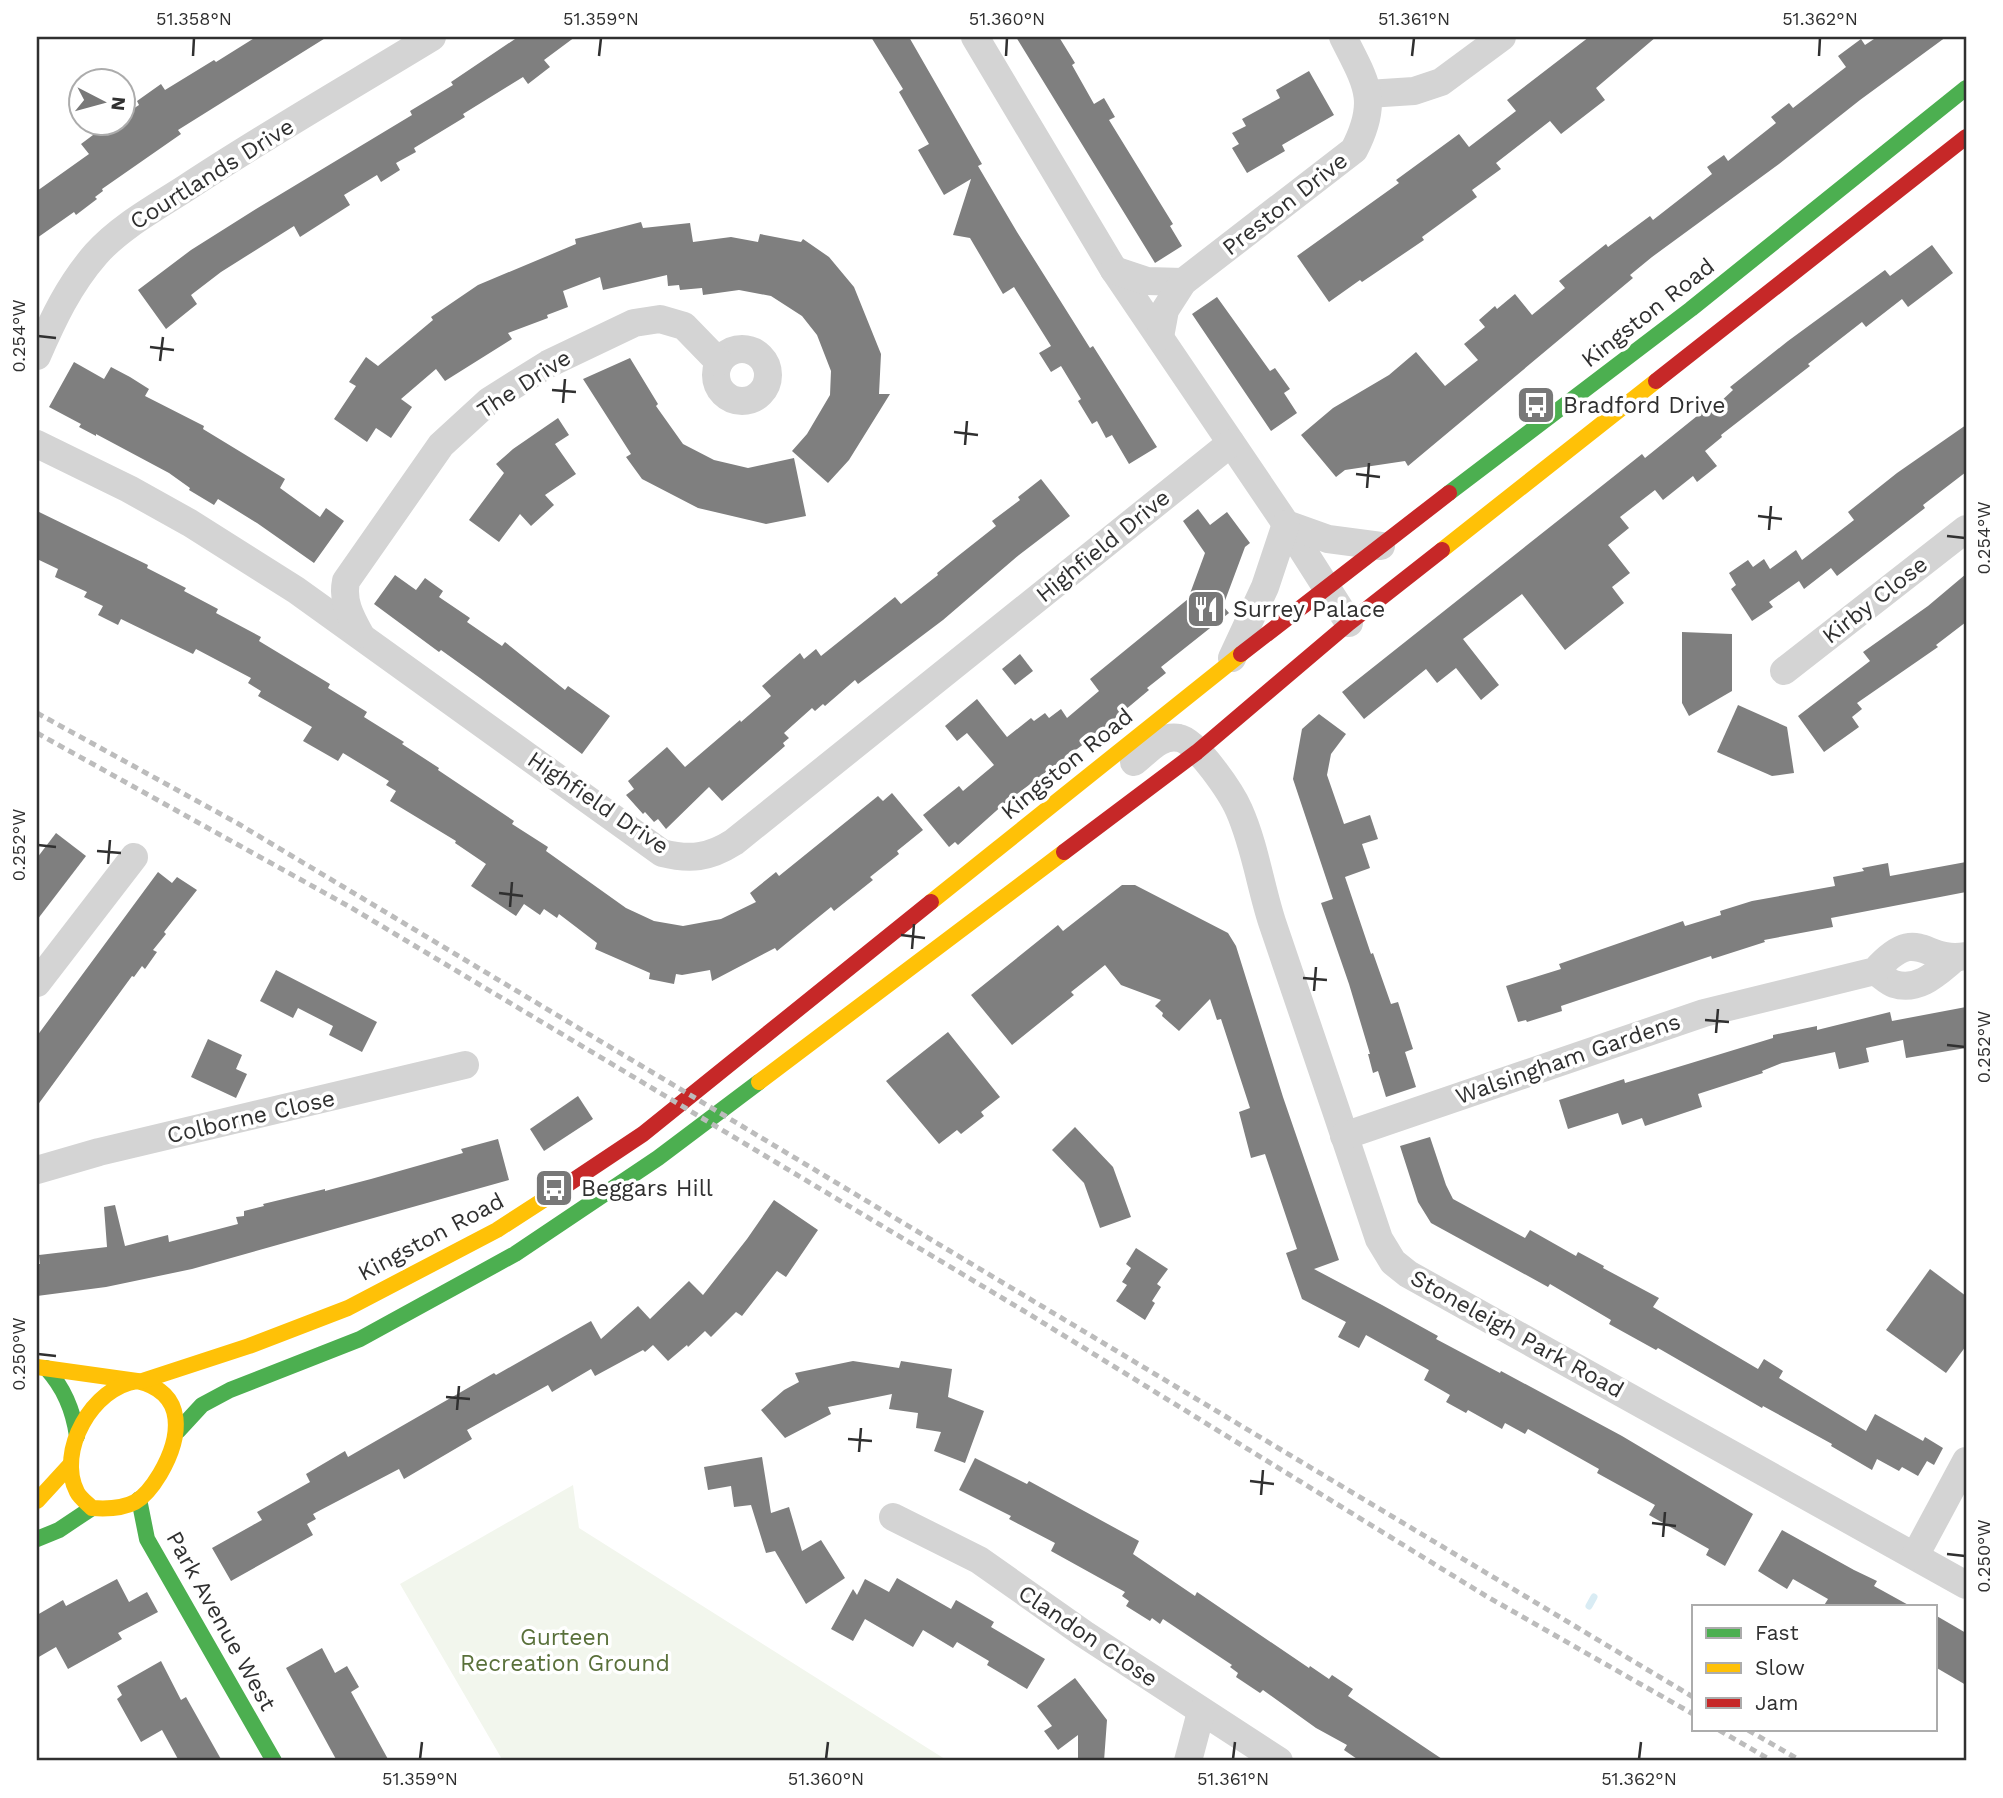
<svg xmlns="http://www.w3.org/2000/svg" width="2003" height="1798" font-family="'Work Sans',sans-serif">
	<rect width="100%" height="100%" fill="#fff"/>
	<path fill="#f2f6ed" d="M573 1485 579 1528 948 1761H503L400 1584Z"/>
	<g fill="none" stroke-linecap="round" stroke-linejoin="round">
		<path stroke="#d9ecf4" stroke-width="7" d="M1589 1606 1594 1597"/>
	</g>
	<g fill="#7f7f7f">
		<path d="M256 37H327L178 130 181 134 102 189 103 191 95 197 97 199 76 215 74 212 37 238V191L89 154 81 144 105 126 113 122H122V116L139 105 137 101 161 84 165 90 214 60 216 62Z"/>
		<path d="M518 37H575L544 60 550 67 528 84 523 77 463 114 465 117 414 148 416 152 396 163 400 170 381 182 377 175 344 195 350 205 300 237 294 226 221 272 191 295 197 304 166 329 138 290 191 250 256 209 412 115 410 111 453 85 451 82Z"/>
		<path d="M871 37H909L982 164 978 166 1017 232 1090 348 1093 346 1157 447 1129 464 1112 435 1106 438 1097 421 1092 424 1078 401 1081 399 1061 366 1051 372 1039 353 1051 346 1014 287 1003 294 970 238 953 235 971 179 944 195 918 150 929 144 899 92 903 89Z"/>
		<path d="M1016 37H1059L1075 63 1072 65 1094 104 1104 98 1115 117 1109 120 1173 224 1170 226 1182 246 1155 263Z"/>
		<path d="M1589 37H1656L1596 88 1605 100 1561 134 1550 121 1496 163 1501 169 1472 190 1477 197 1422 237 1424 240 1362 282 1360 280 1329 302 1297 256 1399 183 1396 180 1459 134 1469 147 1516 111 1507 100Z"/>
		<path d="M1877 37H1946L1860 100 1779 164 1652 257 1630 275 1633 278 1408 466 1405 461 1345 470 1336 477 1301 435 1333 408 1389 375 1416 352 1445 386 1478 360 1464 344 1485 327 1479 320 1495 306 1497 309 1515 294 1532 315 1565 288 1559 281 1606 244 1608 247 1650 216 1653 220 1712 174 1707 167 1724 155 1728 161 1776 123 1771 117 1789 103 1793 108 1846 67 1838 56 1861 39 1865 45Z"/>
		<path d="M1309 71 1334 115 1282 145 1285 151 1247 173 1232 148 1239 144 1232 133 1246 126 1242 119 1280 98 1276 90Z"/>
		<path d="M641 222 643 228 690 223 693 242 731 237 758 242 760 234 801 242 803 239 829 257 854 287 881 354 879 394H890L849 460 828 483 792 451 807 434 830 395 831 371 817 335 802 316 771 296 739 290 703 295 702 288 680 290 679 285 668 286 667 275 603 290 600 277 563 291 568 307 547 315 548 318 508 333 512 339 445 381 436 369 401 399 412 407 391 438 376 428 367 442 334 419 356 386 349 382 366 357 378 366 433 320 431 317 478 285 576 244 575 239Z"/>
		<path d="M1932 245 1953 273 1908 307 1902 299 1866 327 1862 322 1808 364 1810 366 1721 435 1722 437 1705 451 1717 466 1697 482 1693 476 1663 500 1655 490 1620 517 1629 528 1608 545 1630 573 1612 587 1624 603 1565 650 1522 594 1463 639 1499 685 1481 700 1456 668 1437 683 1426 669 1364 719 1342 692 1642 454 1645 458 1702 412 1705 416 1733 390 1730 387 1788 341 1885 270 1890 276Z"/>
		<path d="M1217 297 1270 371 1275 368 1290 389 1284 393 1297 413 1271 431 1192 314Z"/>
		<path d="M630 358 658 404 656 406 683 444 714 460 748 468 794 458 806 516 766 524 698 508 642 479 626 457 631 454 583 379Z"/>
		<path d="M74 362 104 379 111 367 130 377 149 389 145 396 204 426 203 429 285 479 280 488 320 517 326 508 344 521 314 563 257 523 218 499 214 505 189 490 190 488 169 473 96 434V436L79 427 81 424 49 407Z"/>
		<path d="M558 418 569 435 555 444 576 474 545 495 554 505 531 526 520 514 499 542 469 520 504 473 496 464 513 449Z"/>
		<path d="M1966 425V472L1923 505 1925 508 1837 576 1831 568 1804 589 1799 581 1769 602 1773 607 1752 621 1731 589 1736 585 1729 573 1748 560 1753 567 1764 559 1770 569 1796 550 1802 560 1854 520 1848 512 1897 473Z"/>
		<path d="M1041 479 1070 516 1019 555 943 620 858 684 855 680 825 706 823 704 815 711 812 708 784 733 789 738 783 743 785 746 722 801 709 787 666 829 658 819 654 822 645 812 643 814 626 795 634 789 628 781 667 747 685 767 740 720 741 722 771 696 762 686 800 653 804 659 816 649 821 656 895 597 901 604 938 575 937 573 958 556 996 526 992 521 1020 500 1018 497Z"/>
		<path d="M1198 509 1210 525 1227 512 1250 543 1245 547 1223 606 1229 613 1161 667 1166 673 1147 688 1149 690 1089 740 1005 803 958 845 955 842 949 847 923 815 959 786 963 791 994 765 967 733 957 741 945 726 977 699 1007 737 1031 718 1034 721 1045 713 1049 718 1061 709 1067 718 1099 691 1090 679 1188 599 1205 553 1183 521Z"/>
		<path d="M37 511 148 565 147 568 186 588 184 591 218 609 216 613 261 637 259 641 330 684 328 688 367 712 364 717 404 742 402 744 439 768 438 770 514 821 512 824 548 847 546 851 626 908 654 921 683 926 721 919 756 902 750 893 776 872 779 876 878 796 883 801 892 793 923 830 897 851 899 854 870 877 873 880 834 911 831 907 777 951 775 948 712 981 710 970 682 975 676 974 674 984 649 979 650 973 595 949 597 943 559 914 557 918 544 909 540 915 524 904 516 916 471 886 486 864 455 843 456 841 390 801 396 791 386 785 389 781 343 753 338 761 303 741 312 727 258 696 261 691 248 683 251 678 196 649 193 654 121 619 118 625 98 615 103 606 84 597 87 592 55 577 58 569 37 559Z"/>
		<path d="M1966 574V622L1936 645 1938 647 1857 703 1862 709 1852 717 1859 727 1824 752 1798 716 1870 661 1863 652 1928 606Z"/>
		<path d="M395 575 416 590 425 578 443 591 439 597 470 618 467 622 502 646 505 642 565 690 568 686 610 716 582 754 480 678 441 650 439 652 374 604Z"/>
		<path d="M1682 632 1732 634V691L1689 716 1682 703Z"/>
		<path d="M1020 654 1033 671 1015 685 1002 669Z"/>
		<path d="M1738 705 1787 727 1794 773 1772 776 1717 752Z"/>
		<path d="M1319 714 1346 734 1331 754 1327 775 1344 824 1370 815 1378 839 1362 844 1370 868 1345 877 1371 954 1373 953 1391 1004 1398 1002 1413 1049 1405 1052 1416 1087 1386 1097 1378 1071 1373 1073 1368 1054H1370L1349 984 1321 903 1333 899 1293 779 1302 729Z"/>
		<path d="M56 833 86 856 37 920V858Z"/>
		<path d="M1966 862V892L1831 918 1833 927 1764 940 1765 942 1712 959 1711 956 1561 1006 1562 1011 1527 1022 1526 1020 1518 1022 1506 986 1561 969 1559 964 1683 921 1685 926 1721 915 1720 911 1752 901 1835 886 1833 877 1864 871 1862 868 1888 863 1890 876Z"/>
		<path d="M158 872 172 883 177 877 197 890 164 932 166 934 153 950 157 952 145 969 142 966 134 977 132 976 37 1106V1036Z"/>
		<path d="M1122 885H1135L1228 933 1236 946 1283 1097 1339 1260 1314 1269 1382 1305 1438 1336 1436 1339 1500 1373 1501 1371 1622 1436 1753 1514 1725 1566 1706 1555 1709 1549 1649 1515 1655 1505 1597 1473 1599 1469 1528 1429 1525 1434 1505 1423 1502 1429 1468 1410 1466 1413 1446 1402 1450 1395 1424 1380 1429 1370 1366 1335 1359 1348 1338 1337 1346 1322 1302 1299 1286 1253 1297 1249 1265 1154 1251 1158 1239 1112 1250 1108 1221 1019 1217 1020 1210 999 1179 1031 1162 1016 1163 1013 1155 1006 1161 1000 1121 985 1105 965 1071 992 1074 995 1012 1045 971 995 1058 925 1063 931Z"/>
		<path d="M276 970 377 1022 362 1052 329 1035 333 1026 298 1008 293 1018 260 1001Z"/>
		<path d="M1966 1007V1048L1906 1058 1903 1040 1866 1048 1869 1062 1839 1069 1835 1052 1782 1063 1762 1071 1763 1073 1698 1094 1702 1107 1645 1126 1642 1118 1622 1125 1618 1113 1568 1129 1559 1100 1624 1079 1625 1083 1688 1064 1773 1038V1035L1817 1026V1030L1890 1012 1892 1021Z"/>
		<path d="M948 1032 1000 1097 981 1112 984 1116 961 1134 957 1130 939 1144 886 1081Z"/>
		<path d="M208 1039 242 1055 236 1069 247 1074 236 1098 191 1077Z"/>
		<path d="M578 1096 593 1119 544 1151 530 1129Z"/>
		<path d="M1075 1127 1113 1167 1131 1217 1100 1228 1084 1183 1052 1150Z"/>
		<path d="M1430 1137 1446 1185 1453 1199 1525 1238 1530 1230 1576 1256 1578 1252 1604 1266 1603 1268 1659 1298 1653 1307 1758 1369 1764 1359 1783 1371 1779 1378 1866 1431 1875 1414 1923 1441 1925 1437 1943 1448 1934 1465 1927 1461 1918 1476 1902 1467 1899 1471 1877 1459 1872 1470 1831 1446 1832 1444 1763 1406 1762 1408 1658 1348 1656 1350 1609 1324 1611 1320 1550 1284 1548 1287 1431 1223 1418 1202 1400 1146Z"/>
		<path d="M498 1139 509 1180 192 1269 106 1287 37 1296V1264H40L39 1255 107 1247 104 1207 115 1205 125 1246 168 1235 169 1242 238 1224 236 1217 244 1216V1211L264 1206 263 1204 325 1189V1191L371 1179 463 1153 461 1149Z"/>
		<path d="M774 1200 818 1230 786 1277 777 1271 742 1316 736 1312 711 1337 705 1331 688 1347 687 1345 668 1361 653 1345 645 1352 643 1350 595 1376 591 1369 552 1392 548 1385 467 1430 472 1439 404 1479 399 1469 313 1514 316 1519 307 1524 313 1535 231 1581 212 1548 262 1520 257 1512 310 1482 306 1474 345 1451 348 1457 494 1373 496 1375 591 1321 601 1339 638 1306 650 1319 689 1281 703 1295 747 1239Z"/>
		<path d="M1136 1248 1168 1269 1157 1284 1161 1287 1152 1301 1155 1303 1145 1320 1116 1301 1127 1285 1122 1282 1131 1268 1126 1264Z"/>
		<path d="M1930 1269 1966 1296V1346L1946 1373 1886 1330Z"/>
		<path d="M853 1361 899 1368 901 1361 952 1369 948 1397 984 1411 965 1463 934 1451 941 1432 916 1428 918 1413 889 1409 892 1394 828 1407 831 1414 785 1438 761 1410 784 1390 799 1382 795 1373Z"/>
		<path d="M762 1457 771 1513 789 1507 802 1551 821 1540 845 1578 806 1604 775 1551 766 1553 751 1505 734 1507 731 1486 708 1490 704 1467Z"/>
		<path d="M975 1458 1027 1484 1029 1481 1139 1541 1133 1554 1195 1596 1197 1592 1309 1668 1310 1666 1329 1679 1332 1675 1353 1689 1348 1696 1445 1761H1360L1344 1750 1347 1745 1316 1728 1263 1690 1260 1693 1236 1677 1238 1673 1230 1667 1232 1665 1163 1619 1160 1624 1152 1618 1150 1621 1126 1606 1129 1601 1122 1596 1125 1592 1051 1551 1055 1543 1009 1519 1011 1516 959 1490Z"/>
		<path d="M1782 1530 1854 1570 1877 1581 1874 1586 1912 1607H1823L1828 1599 1793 1579 1787 1589 1758 1571Z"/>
		<path d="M897 1578 951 1609 956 1600 994 1622 991 1627 1045 1659 1027 1689 987 1665 989 1661 957 1642 953 1648 923 1630 913 1647 865 1619 853 1641 831 1629 853 1589 857 1595 865 1579 889 1592Z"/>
		<path d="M117 1579 129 1602 147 1592 158 1612 118 1633 122 1639 68 1669 56 1647 37 1658V1615L63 1600 66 1606Z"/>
		<path d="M1935 1615 1966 1633V1685L1935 1667Z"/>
		<path d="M322 1648 335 1673 347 1666 359 1687 351 1692 389 1761H337L286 1668Z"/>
		<path d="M161 1661 181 1700 186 1697 222 1761H179L162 1730 141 1742 117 1699 122 1695 117 1686Z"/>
		<path d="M1075 1678 1107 1720 1104 1761H1078V1735L1058 1750 1044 1731 1052 1726 1037 1706Z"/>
	</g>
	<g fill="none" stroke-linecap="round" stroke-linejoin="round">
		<g stroke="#d4d4d4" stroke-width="28">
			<path d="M975 37 1114 270 1286 524 1349 623"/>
			<path d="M1368 94 1414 91 1441 82 1502 37"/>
			<path d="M1114 270 1147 281 1183 282"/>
			<path d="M1160 337 1165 310 1183 282 1354 150C1380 100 1366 83 1343 37"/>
			<circle cx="742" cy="375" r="26"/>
			<path d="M37 356C53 319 69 285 96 254 120 227 155 208 186 188 266 135 350 87 432 37"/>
			<path d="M37 444 129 489 190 523 296 590 662 853C690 860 709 858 734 842L1231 443"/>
			<path d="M1286 524 1328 539 1381 546"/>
			<path d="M360 634C350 616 342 601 346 581L441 445 489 401 548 364 634 323 660 319 684 326 719 362"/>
			<path d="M1232 658 1265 587 1286 524"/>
			<path d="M1784 671 1966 529"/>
			<path d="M1134 762C1147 752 1161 734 1179 738 1197 741 1232 794 1239 810 1255 846 1260 885 1272 922 1308 1028 1344 1133 1379 1239L1393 1262 1408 1274 1966 1585"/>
			<path d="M1875 971C1881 975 1888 982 1894 984 1919 992 1938 972 1955 958"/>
			<path d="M37 983 134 857"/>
			<path d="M1344 1136 1704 1013 1875 971C1919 922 1923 964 1966 956"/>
			<path d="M37 1170 99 1152 465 1065"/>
			<path d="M893 1517 979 1560 1084 1634 1279 1761"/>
			<path d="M1915 1556 1966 1461"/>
			<path d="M1188 1761 1201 1712"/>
		</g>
		<g stroke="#4caf50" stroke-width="16">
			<path d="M1449 493 1691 309 1966 88"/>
			<path d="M46 1368C64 1388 73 1409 77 1436"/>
			<path d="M178 1431 202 1405 230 1390 360 1339 515 1254 658 1158 759 1082"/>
			<path d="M139 1499 147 1539 274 1761"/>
			<path d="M37 1539 59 1530 92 1508"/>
		</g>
		<g stroke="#ffc107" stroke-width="16">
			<path d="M1442 550 1656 381"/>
			<path d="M931 902 1241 654"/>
			<path d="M759 1082 1064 852"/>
			<path d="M37 1367 137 1381"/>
			<path d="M137 1381C188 1393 181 1438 160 1474 154 1484 146 1496 135 1502 122 1509 106 1509 92 1508 87 1503 80 1498 77 1492 56 1451 93 1387 137 1381Z"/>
			<path d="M142 1381 249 1346 348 1308 497 1230 565 1186"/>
			<path d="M37 1501 70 1465"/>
		</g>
		<g stroke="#c62828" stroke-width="16">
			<path d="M1656 381 1966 137"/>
			<path d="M1241 654 1449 493"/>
			<path d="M1064 852 1197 752 1349 623 1442 550"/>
			<path d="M565 1186 643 1134 931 902"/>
		</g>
		<g stroke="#bcbcbc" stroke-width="5" stroke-dasharray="7 5" stroke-linecap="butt">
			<path d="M37 713 237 823 1693 1697"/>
			<path d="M37 733 350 907 1024 1311 1486 1596 1693 1714"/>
			<path d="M1719 1730 1772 1761"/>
			<path d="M1748 1730 1801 1761"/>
		</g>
	</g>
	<path fill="none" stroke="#303030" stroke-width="2.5" d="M193 56 194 38M599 56 601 38M1006 56 1007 38M1412 56 1414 38M1819 56 1820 38M38 336 56 338M150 347 174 350M160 361 163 337M552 390 576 392M563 403 565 379M954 432 978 435M965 445 967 421M1356 474 1380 477M1367 488 1369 463M1758 516 1782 519M1769 530 1771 506M1947 536 1965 538M38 845 56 847M97 851 121 853M108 864 110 840M499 893 523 896M510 907 512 882M901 935 925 938M912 949 914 924M1303 978 1327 980M1314 991 1316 967M1705 1020 1729 1022M1716 1033 1718 1009M1947 1045 1965 1047M38 1354 56 1356M446 1397 470 1399M457 1410 459 1386M848 1439 872 1441M859 1452 861 1428M1250 1481 1274 1484M1261 1495 1263 1470M1652 1523 1676 1526M1663 1537 1665 1512M1947 1554 1965 1556M420 1759 422 1742M826 1759 828 1742M1233 1759 1235 1742M1639 1759 1641 1742"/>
	<defs>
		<g id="bus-square" transform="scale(2.0125)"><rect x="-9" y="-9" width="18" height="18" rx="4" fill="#787878" stroke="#fff"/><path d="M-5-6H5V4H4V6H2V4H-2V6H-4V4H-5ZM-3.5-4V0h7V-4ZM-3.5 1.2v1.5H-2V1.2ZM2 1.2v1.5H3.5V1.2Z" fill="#fff"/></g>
		<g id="restaurant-square" transform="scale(2.0125)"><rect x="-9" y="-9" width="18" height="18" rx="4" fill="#787878" stroke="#fff"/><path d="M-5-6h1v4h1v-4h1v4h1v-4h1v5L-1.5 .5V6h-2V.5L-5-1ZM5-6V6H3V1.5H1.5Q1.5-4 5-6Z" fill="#fff"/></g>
	</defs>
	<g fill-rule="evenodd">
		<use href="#bus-square" x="1536" y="405"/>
		<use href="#restaurant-square" x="1206" y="609"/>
		<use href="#bus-square" x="554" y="1188"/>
	</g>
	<g text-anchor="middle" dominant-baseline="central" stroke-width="7" stroke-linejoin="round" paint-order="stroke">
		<g font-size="23" fill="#303030" stroke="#fff">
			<text transform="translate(212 174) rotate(-32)">Courtlands Drive</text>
			<text transform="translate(1285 204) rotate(-38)">Preston Drive</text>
			<text transform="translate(1648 313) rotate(-38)">Kingston Road</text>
			<text transform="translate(524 384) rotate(-33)">The Drive</text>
			<text transform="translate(1103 546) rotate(-39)">Highfield Drive</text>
			<text transform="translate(1875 600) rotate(-38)">Kirby Close</text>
			<text transform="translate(1067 764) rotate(-39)">Kingston Road</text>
			<text transform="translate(598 803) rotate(34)">Highfield Drive</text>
			<text transform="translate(1568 1059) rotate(-19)">Walsingham Gardens</text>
			<text transform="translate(251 1117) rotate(-13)">Colborne Close</text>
			<text transform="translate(431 1237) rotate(-28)">Kingston Road</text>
			<text transform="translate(1517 1334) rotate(29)">Stoneleigh Park Road</text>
			<text transform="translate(221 1621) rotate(61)">Park Avenue West</text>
			<text transform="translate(1088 1636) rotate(34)">Clandon Close</text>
		</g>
		<g font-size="23" fill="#303030" stroke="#fff" text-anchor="start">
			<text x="1563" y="405">Bradford Drive</text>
			<text x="1233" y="609">Surrey Palace</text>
			<text x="581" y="1188">Beggars Hill</text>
		</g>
		<g font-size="23" fill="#59703a" stroke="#fff">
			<text x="565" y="1637">Gurteen<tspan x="565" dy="26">Recreation Ground</tspan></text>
		</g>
	</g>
	<rect width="2003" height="1798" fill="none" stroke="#ffffff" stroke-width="77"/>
	<rect x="1692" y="1605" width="245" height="126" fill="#ffffff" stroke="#acacac" stroke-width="2"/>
	<rect x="1706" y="1628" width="35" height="10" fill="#4caf50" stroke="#acacac" stroke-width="2"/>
	<text x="1755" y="1640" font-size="21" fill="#303030">Fast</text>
	<rect x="1706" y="1663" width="35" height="10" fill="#ffc107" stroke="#acacac" stroke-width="2"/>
	<text x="1755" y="1675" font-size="21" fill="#303030">Slow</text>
	<rect x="1706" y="1698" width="35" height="10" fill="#c62828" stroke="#acacac" stroke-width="2"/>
	<text x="1755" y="1710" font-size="21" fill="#303030">Jam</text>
	<g transform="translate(102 102) rotate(96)"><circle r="33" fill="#ffffff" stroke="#acacac" stroke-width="2"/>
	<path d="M0-5L12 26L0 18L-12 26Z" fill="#787878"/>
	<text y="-10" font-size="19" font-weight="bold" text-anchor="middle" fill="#303030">N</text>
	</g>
	<rect x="38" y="38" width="1927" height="1721" fill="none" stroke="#303030" stroke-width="2.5"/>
	<g font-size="18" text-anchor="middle" fill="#303030">
		<text x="194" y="25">51.358°N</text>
		<text x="601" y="25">51.359°N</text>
		<text x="1007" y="25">51.360°N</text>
		<text x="1414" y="25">51.361°N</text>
		<text x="1820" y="25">51.362°N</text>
		<text transform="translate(19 336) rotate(-90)" y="6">0.254°W</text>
		<text transform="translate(1984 538) rotate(-90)" y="6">0.254°W</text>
		<text transform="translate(19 845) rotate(-90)" y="6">0.252°W</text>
		<text transform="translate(1984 1047) rotate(-90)" y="6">0.252°W</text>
		<text transform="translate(19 1354) rotate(-90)" y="6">0.250°W</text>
		<text transform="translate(1984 1556) rotate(-90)" y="6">0.250°W</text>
		<text x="420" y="1785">51.359°N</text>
		<text x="826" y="1785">51.360°N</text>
		<text x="1233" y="1785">51.361°N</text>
		<text x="1639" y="1785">51.362°N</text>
	</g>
</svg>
